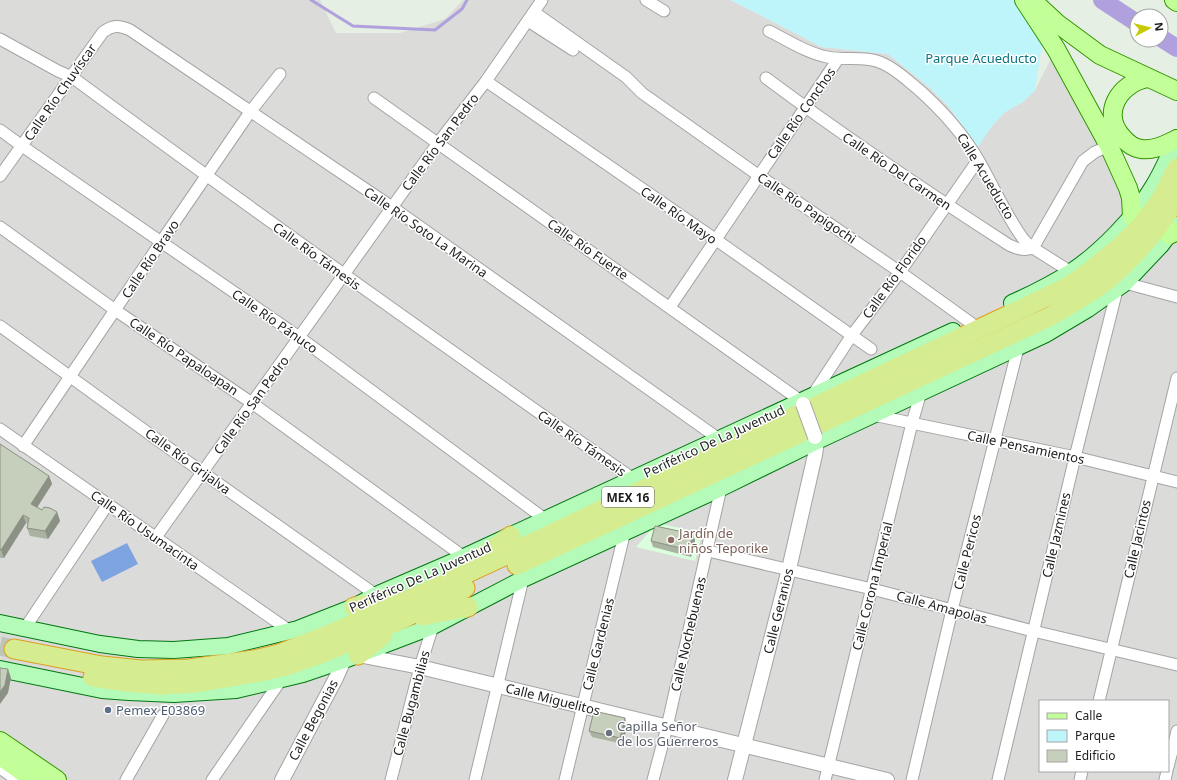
<svg xmlns="http://www.w3.org/2000/svg" width="1177" height="780" viewBox="0 0 1177 780" font-family="'Noto Sans',sans-serif">
  <style>
    .residential { fill: #dbdbda; fill-rule: evenodd }
    .education { fill: #dbffdc }
    .park { fill: #bdf5fb }
    .pitch { fill: #7da3e1 }
    .lines { fill: none; stroke-linecap: round; stroke-linejoin: round }
    .stream { stroke: #b0a1de; stroke-width: 3 }
    .river { stroke: #b0a1de; stroke-width: 18 }
    .trunk-tunnel { stroke: #bec5bb; stroke-width: 19; stroke-dasharray: 19 10; stroke-linecap: butt }
    .minor-casing { stroke: #a4a4a4; stroke-width: 13 }
    .tertiary-casing { stroke: #a4a4a4; stroke-width: 16 }
    .secondary-casing { stroke: #017710; stroke-width: 18 }
    .primary-casing { stroke: #309600; stroke-width: 20 }
    .trunk-casing { stroke: #de9f1e; stroke-width: 21 }
    .minor { stroke: #fff; stroke-width: 11 }
    .tertiary { stroke: #fff; stroke-width: 14 }
    .secondary { stroke: #b4fbb9; stroke-width: 16 }
    .primary { stroke: #c3ff98; stroke-width: 18 }
    .trunk { stroke: #d6ec90; stroke-width: 19 }
    .tertiary-bridge-casing { stroke: #a4a4a4; stroke-width: 16; stroke-linecap: butt }
    .tertiary-bridge { stroke: #fff; stroke-width: 14 }
    .wall { fill: #aab2a2 }
    .shaded-wall { fill: #8b9184 }
    .building { fill: #c6cfbc; stroke: #8b9184 }
    .education-dot { fill: #8d6e63; stroke: #fff; stroke-width: 1.5 }
    .service-dot { fill: #5c6f8a; stroke: #fff; stroke-width: 1.5 }
    .worship-dot { fill: #6b7280; stroke: #fff; stroke-width: 1.5 }
    .labels { text-anchor: middle; dominant-baseline: central; stroke-width: 3; stroke-linejoin: round; paint-order: stroke }
    .shield { fill: #fff; stroke: #616161; stroke-width: 1 }
    .shield-label { font-size: 12px; font-weight: bold; fill: #1d1d1d }
    .park-label { font-size: 13px; fill: #08737f; stroke: #fff }
    .street-label { font-size: 13px; fill: #1d1d1d; stroke: #fff }
    .education-label { font-size: 13px; fill: #785e54; stroke: #fff; text-anchor: start }
    .service-label { font-size: 13px; fill: #4e5e75; stroke: #fff; text-anchor: start }
    .worship-label { font-size: 13px; fill: #5b616d; stroke: #fff; text-anchor: start }
  </style>
  <rect width="100%" height="100%" fill="#e6efe3"/>
  <path class="residential" d="M0,0H320L336,33H400L445,19L463,0H730L822,47L888,54L930,88L949,107L977,147L992,126L1005,112L1023,102L1035,90L1056,49L1128,188L1177,231V780H0ZM1040,701H1168V771H1040Z"/>
  <path class="education" d="M657,523L702,533L695,561L636,547Z"/>
  <path class="park" d="M731,0H1014L1043,39L1035,90L1023,102L1005,112L992,126L978,147L949,107L930,88L888,54L822,47Z"/>
  <path class="pitch" d="M127,543L138,564L102,582L91,561Z"/>
  <g class="lines">
    <path class="stream" d="M311,0L353,26L435,30L462,9L467,0"/>
    <g class="river">
      <path d="M1102,0L1137,23"/>
      <path d="M1161,38L1177,48"/>
    </g>
    <path class="trunk-tunnel" d="M0,646L14,649"/>
    <defs>
      <g id="minor">
        <path d="M646,0L664,11"/>
        <path d="M534,12L626,77L642,93L758,175L900,272L971,323"/>
        <path d="M528,21L573,50"/>
        <path d="M769,31C787,40 807,53 827,57C845,61 867,55 884,64C897,70 907,80 918,89C943,111 962,132 979,161C994,187 1006,216 1024,240L1033,248L1071,272"/>
        <path d="M0,39L58,71L72,77C257,214 444,346 632,478"/>
        <path d="M766,78C845,137 927,192 1009,245C1018,249 1023,251 1033,248L1083,161L1095,152L1109,146"/>
        <path d="M486,81L715,239L871,349"/>
        <path d="M374,98L801,401"/>
        <path d="M0,130L22,146L299,337L546,520"/>
        <path d="M0,176L103,32C113,25 119,25 130,30L392,207L719,439"/>
        <path d="M0,227L115,310L252,403L464,557"/>
        <path d="M1125,283L1177,297"/>
        <path d="M670,307L838,59"/>
        <path d="M0,326L202,472L376,595"/>
        <path d="M812,396L852,335L900,272L978,160"/>
        <path d="M873,415L1075,457L1177,482"/>
        <path d="M0,429L290,631"/>
        <path d="M23,446L161,242L250,112L280,74"/>
        <path d="M156,537L438,143L486,81L542,0"/>
        <path d="M708,551L872,589L1033,631L1177,665"/>
        <path d="M25,628L108,504"/>
        <path d="M1099,701L1177,378"/>
        <path d="M1168,767L1177,731"/>
        <path d="M0,768L17,780"/>
        <path d="M126,780L163,715"/>
        <path d="M212,780L281,680"/>
        <path d="M391,780L420,667L433,626"/>
        <path d="M475,780L523,579"/>
        <path d="M565,780L625,531"/>
        <path d="M653,780L667,727L721,488"/>
        <path d="M825,780L912,423L921,392"/>
        <path d="M912,780L952,610L1018,348"/>
        <path d="M998,780L1075,457L1117,290"/>
        <path d="M1080,780L1082,771"/>
        <path d="M1165,780L1167,771"/>
      </g>
      <g id="tertiary">
        <path d="M358,655L420,667L887,780"/>
        <path d="M282,780L336,678L344,660"/>
        <path d="M735,780L789,569L815,455L817,441L815,437"/>
      </g>
      <g id="secondary">
        <path d="M1012,303C1032,294 1052,284 1071,272C1101,252 1136,216 1154,185C1163,170 1170,154 1177,138"/>
        <path d="M0,623L100,644L138,649L174,650L228,646L298,629L354,607L376,595L464,557L953,331"/>
        <path d="M0,669L102,690L129,692L174,694L236,690L303,674L344,660L433,626L523,579L721,488L817,441L1046,334L1088,309L1125,283L1161,245L1176,225"/>
      </g>
      <g id="primary">
        <path d="M1024,0L1056,49L1109,146L1128,188L1131,198L1132,216"/>
        <path d="M1174,0L1177,2"/>
        <path d="M1033,1L1058,24L1100,55L1177,91"/>
        <path d="M1148,78C1119,83 1100,114 1123,138C1128,144 1134,148 1141,149C1154,151 1166,144 1177,139"/>
        <path d="M1169,235L1177,231"/>
        <path d="M0,741L57,780"/>
        <path d="M0,756L34,780"/>
      </g>
      <g id="trunk">
        <path d="M483,556L511,536"/>
        <path d="M517,565L1051,316C1069,305 1089,294 1106,281C1135,257 1159,229 1177,197"/>
        <path d="M354,607L365,605L389,597"/>
        <path d="M422,616L468,607"/>
        <path d="M14,649L102,666L141,670L189,669L254,660L279,654L335,632L404,602L539,540L801,413L1013,313L1069,286L1090,271L1117,249L1141,226L1161,199L1177,168"/>
        <path d="M358,655L382,636"/>
        <path d="M93,677L126,682L162,685L196,683L260,672L286,666L323,653L398,621L465,588"/>
      </g>
    </defs>
    <use href="#minor" class="minor-casing"/>
    <use href="#tertiary" class="tertiary-casing"/>
    <use href="#secondary" class="secondary-casing"/>
    <use href="#primary" class="primary-casing"/>
    <use href="#trunk" class="trunk-casing"/>
    <use href="#minor" class="minor"/>
    <use href="#tertiary" class="tertiary"/>
    <use href="#secondary" class="secondary"/>
    <use href="#primary" class="primary"/>
    <use href="#trunk" class="trunk"/>
    <defs>
      <path id="tertiary-bridge" d="M803,404L815,437"/>
    </defs>
    <use href="#tertiary-bridge" class="tertiary-bridge-casing"/>
    <use href="#tertiary-bridge" class="tertiary-bridge"/>
  </g>
  <g class="wall">
    <path d="M0,444L49,476L52,484L37,508L42,510L57,512L60,521L48,539L30,536L27,528L28,524L26,523L4,558H0Z"/>
    <path d="M695,540L691,557L653,547L651,541Z"/>
    <path d="M627,725L623,744L592,737L589,731Z"/>
  </g>
  <g class="shaded-wall">
    <path d="M49,476L52,484L34,512L31,504Z"/>
    <path d="M57,512L60,521L48,539L45,531Z"/>
    <path d="M23,515L26,523L4,558L1,550Z"/>
    <path d="M693,534L695,540L691,557L689,550Z"/>
    <path d="M8,669L11,678L8,693L0,704V692Z"/>
    <path d="M625,718L627,725L623,744L620,738Z"/>
  </g>
  <g class="building">
    <path d="M0,444L49,476L31,504L42,510L44,507L50,508L57,512L45,531L27,528L29,518L23,515L1,550H0Z"/>
    <path d="M655,526L693,534L689,550L651,541Z"/>
    <path d="M0,668L8,669L5,685L0,692Z"/>
    <path d="M594,711L625,718L620,738L589,731Z"/>
  </g>
  <circle class="education-dot" cx="671" cy="540" r="4"/>
  <circle class="service-dot" cx="108" cy="710" r="4"/>
  <circle class="worship-dot" cx="609" cy="733" r="4"/>
  <g class="labels">
    <rect class="shield" x="602" y="487" width="52" height="20" rx="3"/>
    <g class="shield-label">
      <text x="628" y="497">MEX 16</text>
    </g>
    <g class="park-label">
      <text x="981" y="58">Parque Acueducto</text>
    </g>
    <g class="street-label">
      <text transform="translate(60 92) rotate(-55)">Calle Río Chuvíscar</text>
      <text transform="translate(801 113) rotate(-55)">Calle Río Conchos</text>
      <text transform="translate(440 142) rotate(-53)">Calle Río San Pedro</text>
      <text transform="translate(897 171) rotate(34)">Calle Río Del Carmen</text>
      <text transform="translate(986 176) rotate(59)">Calle Acueducto</text>
      <text transform="translate(807 208) rotate(34)">Calle Río Papigochi</text>
      <text transform="translate(679 215) rotate(35)">Calle Río Mayo</text>
      <text transform="translate(426 232) rotate(35)">Calle Río Soto La Marina</text>
      <text transform="translate(588 249) rotate(35)">Calle Río Fuerte</text>
      <text transform="translate(317 256) rotate(36)">Calle Río Támesis</text>
      <text transform="translate(150 259) rotate(-56)">Calle Río Bravo</text>
      <text transform="translate(894 277) rotate(-54)">Calle Río Florido</text>
      <text transform="translate(275 321) rotate(35)">Calle Río Pánuco</text>
      <text transform="translate(184 356) rotate(34)">Calle Río Papaloapan</text>
      <text transform="translate(251 405) rotate(-54)">Calle Río San Pedro</text>
      <text transform="translate(714 441) rotate(-25)">Periférico De La Juventud</text>
      <text transform="translate(582 443) rotate(35)">Calle Río Támesis</text>
      <text transform="translate(1026 447) rotate(12)">Calle Pensamientos</text>
      <text transform="translate(188 461) rotate(36)">Calle Río Grijalva</text>
      <text transform="translate(145 530) rotate(35)">Calle Río Usumacinta</text>
      <text transform="translate(1056 535) rotate(-77)">Calle Jazmines</text>
      <text transform="translate(1137 539) rotate(-77)">Calle Jacintos</text>
      <text transform="translate(967 552) rotate(-76)">Calle Pericos</text>
      <text transform="translate(420 577) rotate(-24)">Periférico De La Juventud</text>
      <text transform="translate(872 586) rotate(-76)">Calle Corona Imperial</text>
      <text transform="translate(942 607) rotate(15)">Calle Amapolas</text>
      <text transform="translate(778 611) rotate(-76)">Calle Geranios</text>
      <text transform="translate(688 634) rotate(-77)">Calle Nochebuenas</text>
      <text transform="translate(598 644) rotate(-76)">Calle Gardenias</text>
      <text transform="translate(553 699) rotate(14)">Calle Miguelitos</text>
      <text transform="translate(411 703) rotate(-75)">Calle Bugambilias</text>
      <text transform="translate(313 720) rotate(-62)">Calle Begonias</text>
    </g>
    <g class="education-label">
      <text x="679" y="533">Jardín de<tspan x="679" dy="15">niños Teporike</tspan></text>
    </g>
    <g class="service-label">
      <text x="116" y="710">Pemex E03869</text>
    </g>
    <g class="worship-label">
      <text x="617" y="726">Capilla Señor<tspan x="617" dy="15">de los Guerreros</tspan></text>
    </g>
  </g>
  <rect x="1039" y="700" width="130" height="72" fill="#ffffff" stroke="#a5a5a5"/>
  <rect x="1047" y="713" width="20" height="6" fill="#c3ff98" stroke="#a5a5a5"/>
  <text x="1075" y="720" font-size="12" fill="#1d1d1d">Calle</text>
  <rect x="1047" y="730" width="20" height="12" fill="#bdf5fb" stroke="#a5a5a5"/>
  <text x="1075" y="740" font-size="12" fill="#1d1d1d">Parque</text>
  <rect x="1047" y="750" width="20" height="12" fill="#c6cfbc" stroke="#a5a5a5"/>
  <text x="1075" y="760" font-size="12" fill="#1d1d1d">Edificio</text>
  <g transform="translate(1149 28) rotate(83)"><circle r="19" fill="#ffffff" stroke="#a5a5a5"/>
  <path d="M0-3L7 15L0 10L-7 15Z" fill="#c8ca00"/>
  <text y="-6" font-size="11" font-weight="bold" text-anchor="middle" fill="#1d1d1d">N</text>
  </g>
</svg>
